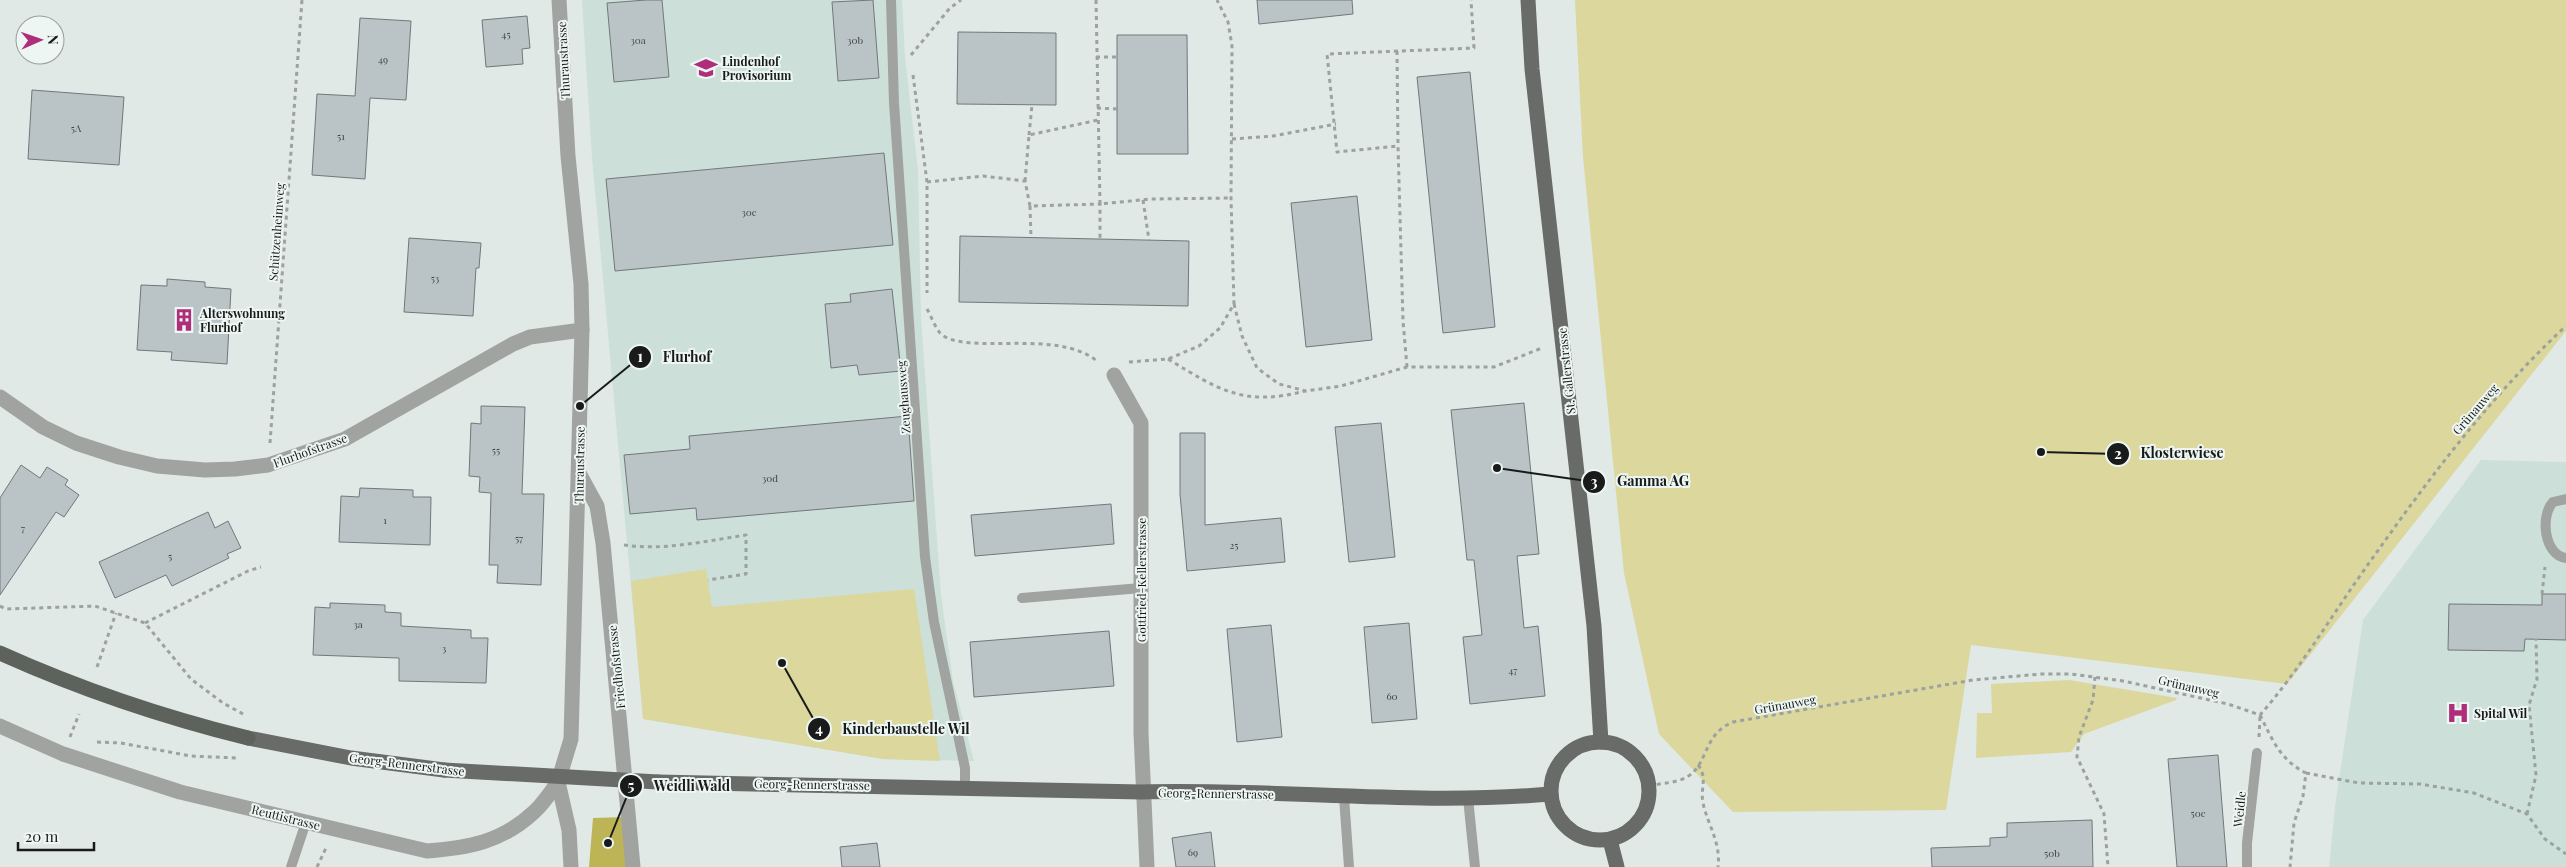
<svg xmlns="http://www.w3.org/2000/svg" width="2566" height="867" viewBox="0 0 2566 867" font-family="'Playfair Display',serif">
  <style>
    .built { fill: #cddfd9 }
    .green { fill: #dcd79d }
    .forest { fill: #bdb455 }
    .building { fill: #bac3c5; stroke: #70787a }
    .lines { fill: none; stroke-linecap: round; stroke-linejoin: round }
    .path { stroke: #9ba29f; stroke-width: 3; stroke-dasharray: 4 4; stroke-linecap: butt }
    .service { stroke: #a1a3a0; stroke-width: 10 }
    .minor { stroke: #a1a3a0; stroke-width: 15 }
    .primary { stroke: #686b67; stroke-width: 15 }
    .trunk { stroke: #5e625c; stroke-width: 15 }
    .primary-bridge { stroke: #686b67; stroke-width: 15 }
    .labels { text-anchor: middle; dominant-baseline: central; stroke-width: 4; stroke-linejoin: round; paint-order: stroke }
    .number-label { font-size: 10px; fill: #404545 }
    .street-label { font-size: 12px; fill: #181b1a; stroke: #edf6f3 }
    .poi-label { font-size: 12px; font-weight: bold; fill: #181b1a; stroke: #edf6f3; text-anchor: start }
    .leader { fill: none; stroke: #181b1a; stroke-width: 2 }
    .callout-dot { fill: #181b1a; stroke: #edf6f3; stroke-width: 2 }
    .mark-label { font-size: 15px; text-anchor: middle; font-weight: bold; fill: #fff }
    .callout-label { font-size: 14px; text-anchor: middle; font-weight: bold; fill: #181b1a; stroke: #edf6f3; stroke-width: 4; stroke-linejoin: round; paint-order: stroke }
  </style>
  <rect width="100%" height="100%" fill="#e0e9e6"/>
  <g class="built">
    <path d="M582,0H902L905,57L918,170L921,318L941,595L953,681L974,761L883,759L643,719L592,158Z"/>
    <path d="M2481,460L2566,462V867H2329L2335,806L2363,620Z"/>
  </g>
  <g class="green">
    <path d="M1575,0H2566V331L2287,684L1971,645L1946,810L1733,812L1659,734L1624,573L1583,157Z"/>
    <path d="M706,569L712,607L914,589L940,761L883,759L643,719L631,581Z"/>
    <path d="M2069,680L2177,698L2176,700L2084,734L2071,752L1976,758L1977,713H1992L1991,684Z"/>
  </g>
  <path class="forest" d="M626,817V867H589L593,818Z"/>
  <g class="building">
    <path d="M646,0H662L669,77L614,82L607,3Z"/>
    <path d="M873,0L879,78L838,81L832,2Z"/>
    <path d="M1257,0H1352L1353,14L1259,24Z"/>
    <path d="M527,16L530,48L522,49L523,64L486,67L482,20Z"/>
    <path d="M360,18L411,21L406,100L370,98L365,179L312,175L317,94L355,96Z"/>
    <path d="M958,32L1056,33V105L957,104Z"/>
    <path d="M1117,35H1187L1188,154H1117Z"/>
    <path d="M1470,72L1495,327L1443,333L1417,77Z"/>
    <path d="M32,90L124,97L119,165L28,159Z"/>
    <path d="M884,153L893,245L615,271L606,179Z"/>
    <path d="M1357,196L1372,340L1306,347L1291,203Z"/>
    <path d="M960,236L1189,241L1188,306L959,302Z"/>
    <path d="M409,238L481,243L479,268H476L473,316L404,312Z"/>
    <path d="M167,279L205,282V287L231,289L227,364L171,360L172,352L137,350L141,285L167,286Z"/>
    <path d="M892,289L901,371L859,375L857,365L831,368L825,304L851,302L850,294Z"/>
    <path d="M1524,403L1539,554L1517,556L1524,628L1538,626L1545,696L1470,704L1463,637L1482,635L1474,560H1467L1451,410Z"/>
    <path d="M481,406L525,407L522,494H544L541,585L497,583L498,565H489L491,493L479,492L480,477L469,476L471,423L481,424Z"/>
    <path d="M908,416L914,501L697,520L696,508L630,514L624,455L690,449L689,436Z"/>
    <path d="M1381,423L1395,557L1349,562L1335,427Z"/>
    <path d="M1180,433H1205V525L1281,518L1285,562L1187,571L1180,494Z"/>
    <path d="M21,465L40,478L47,467L68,480L65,485L79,495L64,517L56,512L0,595V498Z"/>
    <path d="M360,488L413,490V497H431L430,545L339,542L341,496L359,497Z"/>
    <path d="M1111,504L1114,544L975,556L971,515Z"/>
    <path d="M208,512L215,528L228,521L241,548L227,554L229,558L172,586L166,575L115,598L99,562Z"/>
    <path d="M2542,594H2566V640L2525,639L2524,651L2448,650L2449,604L2542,605Z"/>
    <path d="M330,603L385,605V612L401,613V626L471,630V638H488L486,683L399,681V658L313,655L315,607L330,608Z"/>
    <path d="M1409,623L1417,719L1372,723L1364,627Z"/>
    <path d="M1271,625L1282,737L1237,742L1227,629Z"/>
    <path d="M1109,631L1114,686L974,697L970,642Z"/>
    <path d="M2218,755L2227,867H2177L2168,759Z"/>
    <path d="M2092,820L2093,867H1932L1931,848L1990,846V838L2007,837V823Z"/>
    <path d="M1211,832L1215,867H1176L1172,838Z"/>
    <path d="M877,843L880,867H842L840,847Z"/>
  </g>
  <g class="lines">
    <g class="path">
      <path d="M1096,0L1100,204L1151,199L1231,198"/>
      <path d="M1397,51L1398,146"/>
      <path d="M911,55L950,8L961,0"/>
      <path d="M1096,57H1117"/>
      <path d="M913,75L927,182V293"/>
      <path d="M1097,108L1117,109"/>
      <path d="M1029,135L1032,105"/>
      <path d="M1232,139L1273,136L1336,124"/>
      <path d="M1025,181L1029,135L1098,120"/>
      <path d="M927,182L983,176L1025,181L1030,206L1100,204V239"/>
      <path d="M1143,200L1149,240"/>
      <path d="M1030,206L1031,238"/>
      <path d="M1234,304L1242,336L1257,368L1279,384L1306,391L1341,386L1407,367H1494L1542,348"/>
      <path d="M927,309C931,316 935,327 940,333C964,357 1058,327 1098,362"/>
      <path d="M1168,359C1219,390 1244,407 1305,391"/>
      <path d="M1129,362L1168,359L1199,346L1220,328L1234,304L1231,198L1232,46L1228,22L1217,0"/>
      <path d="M1407,367L1403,321L1398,146L1337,152L1327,54L1474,48L1471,0"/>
      <path d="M270,443L302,0"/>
      <path d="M624,545C663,551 706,541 746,535V574L708,580"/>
      <path d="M2542,594L2545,567"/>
      <path d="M0,606L6,609L95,606L145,623L191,679L223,703L243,714"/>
      <path d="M145,623L248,571L261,567"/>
      <path d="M97,667L116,613"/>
      <path d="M2095,677L2093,700L2079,737L2077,757L2104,814L2108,867"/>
      <path d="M2260,715C2272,739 2280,760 2306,773L2303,796L2294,823L2290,867"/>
      <path d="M70,737L79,714"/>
      <path d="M2259,737L2260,716"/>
      <path d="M97,742L121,743L191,756L237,758"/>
      <path d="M1698,765C1708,778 1700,788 1703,803C1708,826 1721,842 1718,867"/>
      <path d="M2306,773L2359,783L2420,784L2474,793L2527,814L2545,839L2566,854"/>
      <path d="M1649,786C1661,783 1677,783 1687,777C1709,764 1702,735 1733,722L1973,680L2041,674H2071L2123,681L2228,704L2260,715C2296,674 2324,628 2355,583C2419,492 2484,402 2566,326"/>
      <path d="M2527,814L2536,775L2529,705L2537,679L2536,639"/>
      <path d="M317,867L326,848"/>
    </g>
    <g class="service">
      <path d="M891,0L894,103L925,557L934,622L965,768V788"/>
      <path d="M2566,499L2553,502C2540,516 2544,555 2566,558"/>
      <path d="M1022,598L1141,588"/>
      <path d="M1344,797L1349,867"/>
      <path d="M1468,798L1475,867"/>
      <path d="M291,867L306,822"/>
      <path d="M2247,867V843L2257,753"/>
    </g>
    <g class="minor">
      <path d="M559,0L568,156L581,284L582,330L571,739L558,782L569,830L571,867"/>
      <path d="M1114,375L1141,423V733L1147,867"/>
      <path d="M0,397L43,427L76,443L119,457L157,466L205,470L235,469L268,465L345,439L513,344L530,337L582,330"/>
      <path d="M579,473L597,506L603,543L633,867"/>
      <path d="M0,726L63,754L180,792L427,851C468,848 502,842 534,812C543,804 551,792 558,782"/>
    </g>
    <g class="primary">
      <path d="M1528,0L1532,69L1594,626L1601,742"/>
      <path d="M248,738L351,758L444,770"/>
      <circle cx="1600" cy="791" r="49"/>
      <path d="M658,782L1142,792C1278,788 1414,806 1550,794"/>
      <path d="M1610,840L1617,867"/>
    </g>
    <path class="trunk" d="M0,653C80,689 163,717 248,738"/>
    <path class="primary-bridge" d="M444,770L658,782"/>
  </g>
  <defs>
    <symbol id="school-bare" viewBox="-9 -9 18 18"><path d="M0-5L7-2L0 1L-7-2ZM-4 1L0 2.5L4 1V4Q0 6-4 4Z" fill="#af2e7b" stroke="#edf6f3" stroke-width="2.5" paint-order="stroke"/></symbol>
    <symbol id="building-bare" viewBox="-9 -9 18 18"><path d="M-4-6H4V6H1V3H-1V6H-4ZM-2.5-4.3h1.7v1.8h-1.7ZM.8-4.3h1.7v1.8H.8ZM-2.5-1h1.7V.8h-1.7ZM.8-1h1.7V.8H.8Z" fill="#af2e7b" stroke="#edf6f3" stroke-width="2.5" paint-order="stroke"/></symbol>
    <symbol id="hospital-bare" viewBox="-9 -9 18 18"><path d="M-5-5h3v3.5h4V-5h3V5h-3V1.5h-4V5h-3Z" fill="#af2e7b" stroke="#edf6f3" stroke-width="2.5" paint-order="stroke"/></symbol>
  </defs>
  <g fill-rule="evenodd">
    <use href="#school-bare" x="690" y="52" width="32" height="32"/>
    <use href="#building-bare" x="168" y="304" width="32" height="32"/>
    <use href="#hospital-bare" x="2442" y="697" width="32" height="32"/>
  </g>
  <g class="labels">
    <g class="number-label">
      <text x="506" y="34">45</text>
      <text x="638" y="40">30a</text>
      <text x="855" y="40">30b</text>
      <text x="383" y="59">49</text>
      <text x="76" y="128">5A</text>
      <text x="341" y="136">51</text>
      <text x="749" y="212">30c</text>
      <text x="435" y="278">53</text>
      <text x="496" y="450">55</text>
      <text x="770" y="478">30d</text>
      <text x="385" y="520">1</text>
      <text x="23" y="528">7</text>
      <text x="519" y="538">57</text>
      <text x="1234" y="545">25</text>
      <text x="170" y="556">5</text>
      <text x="358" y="624">3a</text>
      <text x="444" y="648">3</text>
      <text x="1513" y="670">47</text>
      <text x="1392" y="696">60</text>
      <text x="2198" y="813">50c</text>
      <text x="1193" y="852">69</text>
      <text x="2052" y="853">50b</text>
    </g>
    <g class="street-label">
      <text transform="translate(563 60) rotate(-93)">Thuraustrasse</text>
      <text transform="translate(276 232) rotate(-86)">Schützenheimweg</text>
      <text transform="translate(1566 371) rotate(-96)">St. Gallerstrasse</text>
      <text transform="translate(903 397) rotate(-94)">Zeughausweg</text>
      <text transform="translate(2475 409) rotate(-49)">Grünauweg</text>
      <text transform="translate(310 450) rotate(-20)">Flurhofstrasse</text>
      <text transform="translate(579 465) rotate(-89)">Thuraustrasse</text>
      <text transform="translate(1141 580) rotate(-90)">Gottfried-Kellerstrasse</text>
      <text transform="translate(616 667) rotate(-96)">Friedhofstrasse</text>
      <text transform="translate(2189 686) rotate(13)">Grünauweg</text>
      <text transform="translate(1785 704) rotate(-10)">Grünauweg</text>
      <text transform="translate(407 764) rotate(7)">Georg-Rennerstrasse</text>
      <text transform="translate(812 784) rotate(1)">Georg-Rennerstrasse</text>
      <text transform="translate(1216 793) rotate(1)">Georg-Rennerstrasse</text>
      <text transform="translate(2239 809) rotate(-84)">Weidle</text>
      <text transform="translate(286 817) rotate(14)">Reuttistrasse</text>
    </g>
    <g class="poi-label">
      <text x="722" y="61">Lindenhof<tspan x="722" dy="14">Provisorium</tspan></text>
      <text x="200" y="313">Alterswohnung<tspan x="200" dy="14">Flurhof</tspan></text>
      <text x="2474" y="713">Spital Wil</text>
    </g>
  </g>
  <path class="leader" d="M580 406L640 357M2041 452L2118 454M1497 468L1594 482M782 663L819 729M608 843L631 786"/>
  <g class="callout-dot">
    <circle cx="580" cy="406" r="5"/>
    <circle cx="2041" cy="452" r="5"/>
    <circle cx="1497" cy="468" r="5"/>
    <circle cx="782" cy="663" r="5"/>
    <circle cx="608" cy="843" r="5"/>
    <circle cx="640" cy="357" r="12"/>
    <circle cx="2118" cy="454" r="12"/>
    <circle cx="1594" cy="482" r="12"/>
    <circle cx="819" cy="729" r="12"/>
    <circle cx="631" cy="786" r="12"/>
  </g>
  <g class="mark-label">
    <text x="640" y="362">1</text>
    <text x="2118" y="459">2</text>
    <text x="1594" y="487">3</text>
    <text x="819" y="734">4</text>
    <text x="631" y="791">5</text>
  </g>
  <g class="callout-label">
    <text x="687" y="362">Flurhof</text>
    <text x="2182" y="458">Klosterwiese</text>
    <text x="1653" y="486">Gamma AG</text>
    <text x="906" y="734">Kinderbaustelle Wil</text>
    <text x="692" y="791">Weidli Wald</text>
  </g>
  <g transform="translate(40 40) rotate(88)"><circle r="24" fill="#edf6f3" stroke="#989e9c"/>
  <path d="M0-4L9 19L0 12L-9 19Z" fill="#af2e7b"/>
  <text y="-8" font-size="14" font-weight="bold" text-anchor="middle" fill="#181b1a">N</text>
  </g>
  <path d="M18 842v8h76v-8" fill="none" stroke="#181b1a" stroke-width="2.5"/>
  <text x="25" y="842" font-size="15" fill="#181b1a" stroke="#edf6f3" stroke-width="4" paint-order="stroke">20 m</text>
</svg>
